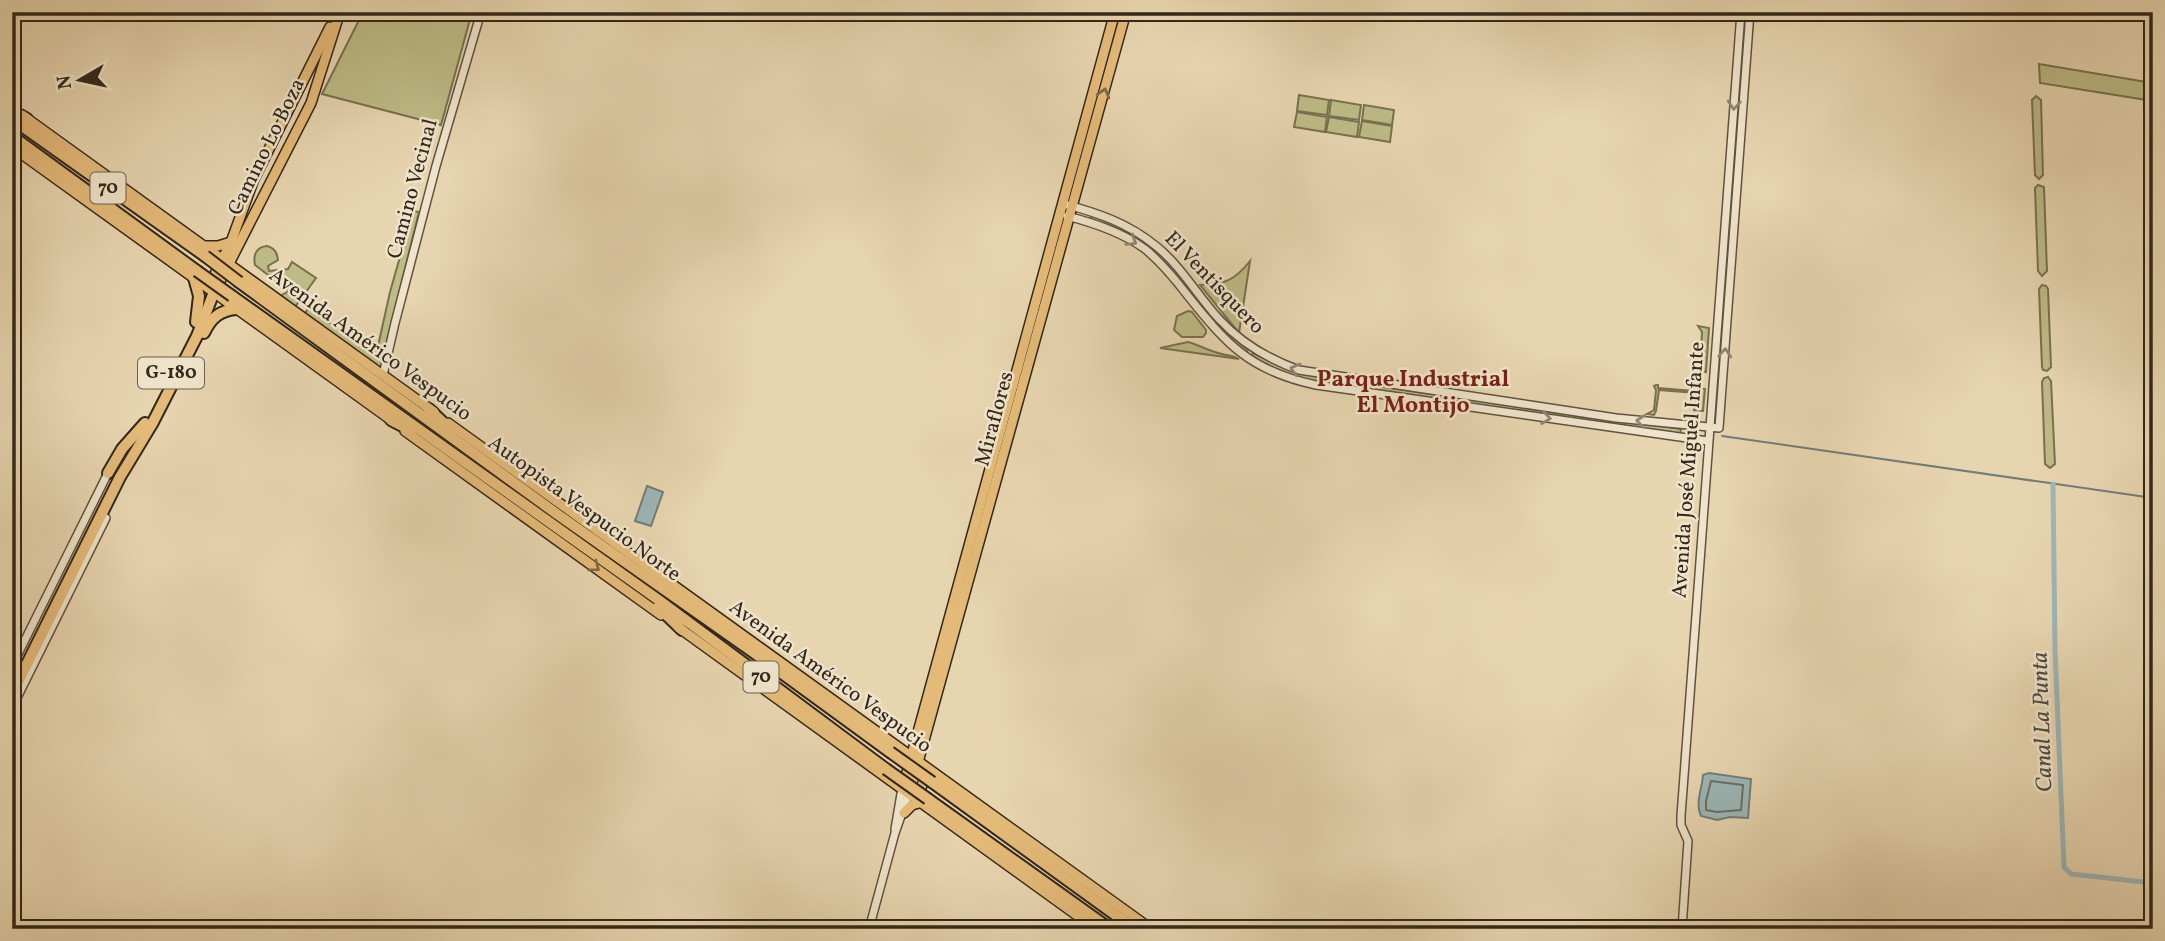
<svg xmlns="http://www.w3.org/2000/svg" width="2165" height="941" viewBox="0 0 2165 941" font-family="Vollkorn,serif">
  <style>
    .green { fill: #bdbb86; stroke: #787150; stroke-width: 2 }
    .water { fill: #9cb6b7; stroke: #727d78; stroke-width: 2 }
    .lines { fill: none; stroke-linecap: round; stroke-linejoin: round }
    .shore { stroke: #686e68; stroke-width: 2 }
    .stream { stroke: #727d78; stroke-width: 2 }
    .canal { stroke: #9cb6b7; stroke-width: 5 }
    .minor-casing { stroke: #60523f; stroke-width: 10 }
    .major-casing { stroke: #33271a; stroke-width: 12 }
    .highway-casing { stroke: #33271a; stroke-width: 14 }
    .minor { stroke: #efe4cb; stroke-width: 7 }
    .major { stroke: #e4ba78; stroke-width: 9 }
    .highway { stroke: #e4ba78; stroke-width: 10 }
    .highway-bridge-casing { stroke: #33271a; stroke-width: 14; stroke-linecap: butt }
    .highway-bridge { stroke: #e4ba78; stroke-width: 10 }
    .oneway { stroke: #836944 }
    .oneway2 { stroke: #918672 }
    .labels { text-anchor: middle; dominant-baseline: central; stroke-width: 5; stroke-linejoin: round; paint-order: stroke }
    .shield { fill: #efe4cb; stroke: #6b604f; stroke-width: 2 }
    .shield-label { font-size: 19px; font-weight: bold; fill: #33271a }
    .street-label { font-size: 21px; fill: #33271a; stroke: #efe4cb }
    .neighbourhood-label { font-size: 23px; font-weight: bold; fill: #7a1f14; stroke: #efe4cb }
    .water-label { font-size: 23px; font-style: italic; fill: #4d4b41; stroke: #efe4cb }
  </style>
  <rect width="100%" height="100%" fill="#e7d5af"/>
  <filter id="stains"><feTurbulence type="fractalNoise" baseFrequency=".00286" numOctaves="4"/><feColorMatrix values="0 0 0 0 .2 0 0 0 0 .09 0 0 0 0 .02 0 0 0 .5 -.17"/></filter>
  <radialGradient id="worn" r=".72"><stop offset=".6" stop-color="#630" stop-opacity="0"/><stop offset="1" stop-color="#630" stop-opacity=".3"/></radialGradient>
  <g class="green">
    <path d="M363,12H472L441,125L322,94Z"/>
    <path d="M2039,64L2153,83V101L2040,83Z"/>
    <path d="M1299,95L1329,100L1327,115L1297,111Z"/>
    <path d="M2036,96L2041,100L2043,175L2039,179L2035,175L2032,100Z"/>
    <path d="M1331,100L1361,105L1359,120L1329,116Z"/>
    <path d="M1364,105L1394,110L1392,125L1362,120Z"/>
    <path d="M1297,112L1327,117L1325,132L1294,127Z"/>
    <path d="M1329,117L1359,122L1357,137L1326,132Z"/>
    <path d="M1362,121L1392,126L1390,142L1359,137Z"/>
    <path d="M2038,185L2044,187L2047,271L2042,276L2038,271L2035,188Z"/>
    <path d="M413,211L419,212L380,370L305,313L311,305L321,313L324,319L367,348L374,349L378,346L390,292Z"/>
    <path d="M1092,214C1124,226 1153,243 1176,270C1203,299 1215,325 1248,350L1245,354L1216,329L1163,262L1090,220Z"/>
    <path d="M1730,226H1731L1718,393L1715,390L1728,227Z"/>
    <path d="M267,246C275,248 277,253 278,260L268,266L269,271L288,269L292,262L316,278L295,307L280,296L289,291L255,265C253,255 256,247 267,246Z"/>
    <path d="M1250,261L1239,333L1200,285C1225,284 1234,281 1250,261Z"/>
    <path d="M2042,285L2046,286L2048,289L2051,367L2047,371L2043,370L2042,367L2039,289Z"/>
    <path d="M1188,311L1192,312L1206,330V333L1203,337H1182L1174,330L1177,316Z"/>
    <path d="M1698,326L1709,328L1706,372L1700,371L1702,332Z"/>
    <path d="M1188,342C1199,345 1211,352 1222,354C1229,356 1232,355 1239,359L1160,348Z"/>
    <path d="M1253,353L1284,368L1314,376L1358,383L1357,388L1314,381L1282,373L1250,358Z"/>
    <path d="M2048,377L2051,381L2055,464L2050,468L2045,464L2042,382L2044,378Z"/>
    <path d="M1362,384L1522,407L1521,412L1361,389Z"/>
    <path d="M1656,385H1658V388L1694,391V388L1705,389L1703,411L1694,410L1696,393L1659,390L1656,411L1654,415L1647,414L1654,410L1656,390L1654,386Z"/>
    <path d="M1525,407L1681,429L1680,435L1525,413Z"/>
  </g>
  <g class="water">
    <path d="M647,486L663,492L651,526L635,521Z"/>
    <path d="M1709,773L1751,779L1748,818L1730,817L1717,820L1701,816C1695,803 1702,789 1703,775Z"/>
  </g>
  <g class="lines">
    <path class="shore" d="M1711,781L1743,785L1741,810L1717,812L1706,810V801Z"/>
    <path class="stream" d="M1722,436L2153,498"/>
    <path class="canal" d="M2053,484L2055,650L2064,867L2071,874L2153,883"/>
    <defs>
      <g id="minor">
        <path d="M1064,204C1098,213 1128,223 1156,246C1181,266 1197,295 1219,319C1241,343 1268,359 1299,370L1616,418L1719,428L1750,12"/>
        <path d="M1067,216C1094,223 1122,232 1145,249C1162,263 1175,279 1188,296C1228,346 1251,371 1316,385L1708,441"/>
        <path d="M383,375L395,323L436,166L481,12"/>
        <path d="M12,666L108,473"/>
        <path d="M12,708L106,518"/>
        <path d="M895,829L902,788"/>
        <path d="M869,929L895,833L909,793"/>
        <path d="M1682,929L1688,841L1681,825V816L1741,12"/>
      </g>
      <g id="major">
        <path d="M22,115L434,412"/>
        <path d="M12,147L394,422"/>
        <path d="M204,246H218L231,242"/>
        <path d="M209,286L231,242L254,179L330,27"/>
        <path d="M215,291L311,103L340,12"/>
        <path d="M448,423L1151,929"/>
        <path d="M405,431L661,615"/>
        <path d="M678,627L1096,929"/>
        <path d="M903,787L1115,12"/>
        <path d="M910,791L1126,12"/>
        <path d="M904,813L912,805L922,802L920,790L927,773"/>
      </g>
      <g id="highway">
        <path d="M12,111L27,119"/>
        <path d="M12,119L205,256"/>
        <path d="M12,136L197,271"/>
        <path d="M194,278L199,296L196,322"/>
        <path d="M239,282L557,514L753,652L890,752"/>
        <path d="M232,296L660,601L886,769"/>
        <path d="M204,333C211,318 220,310 237,309"/>
        <path d="M429,409L450,429"/>
        <path d="M391,420L412,431"/>
        <path d="M108,473L122,449L145,423"/>
        <path d="M658,607L682,630"/>
        <path d="M12,694L120,477L152,424L197,336L214,292"/>
        <path d="M932,782L1135,929"/>
        <path d="M928,799L1110,929"/>
      </g>
    </defs>
    <use href="#minor" class="minor-casing"/>
    <use href="#major" class="major-casing"/>
    <use href="#highway" class="highway-casing"/>
    <use href="#minor" class="minor"/>
    <use href="#major" class="major"/>
    <use href="#highway" class="highway"/>
    <defs>
      <g id="highway-bridge">
        <path d="M205,256L239,282"/>
        <path d="M197,271L232,296"/>
        <path d="M890,752L932,782"/>
        <path d="M886,769L928,799"/>
      </g>
    </defs>
    <use href="#highway-bridge" class="highway-bridge-casing"/>
    <use href="#highway-bridge" class="highway-bridge"/>
  </g>
  <defs><path id="oneway-chevron" d="M-2-3.5L2.5 0L-2 3.5" fill="none" stroke-width="1.6" stroke-linecap="round" stroke-linejoin="round" transform="scale(1.75)"/></defs>
  <g class="oneway">
    <use href="#oneway-chevron" transform="translate(1104 93) rotate(-74)"/>
    <use href="#oneway-chevron" transform="translate(595 567) rotate(36)"/>
  </g>
  <g class="oneway2">
    <use href="#oneway-chevron" transform="translate(1734 105) rotate(94)"/>
    <use href="#oneway-chevron" transform="translate(1132 241) rotate(32)"/>
    <use href="#oneway-chevron" transform="translate(1725 353) rotate(-86)"/>
    <use href="#oneway-chevron" transform="translate(1295 369) rotate(-163)"/>
    <use href="#oneway-chevron" transform="translate(1546 418) rotate(8)"/>
    <use href="#oneway-chevron" transform="translate(1641 421) rotate(-174)"/>
  </g>
  <g class="labels">
    <g class="shield">
      <rect x="90.5" y="172.5" width="35" height="31" rx="5"/>
      <rect x="138" y="357.5" width="66" height="31" rx="5"/>
      <rect x="743.5" y="661.5" width="35" height="31" rx="5"/>
    </g>
    <g class="shield-label">
      <text x="108" y="188">70</text>
      <text x="171" y="373">G-180</text>
      <text x="761" y="677">70</text>
    </g>
    <g class="street-label">
      <text transform="translate(267 147) rotate(-64)">Camino Lo Boza</text>
      <text transform="translate(413 189) rotate(-75)">Camino Vecinal</text>
      <text transform="translate(1214 283) rotate(46)">El Ventisquero</text>
      <text transform="translate(370 345) rotate(36)">Avenida Américo Vespucio</text>
      <text transform="translate(995 419) rotate(-75)">Miraflores</text>
      <text transform="translate(1689 470) rotate(-86)">Avenida José Miguel Infante</text>
      <text transform="translate(584 509) rotate(36)">Autopista Vespucio Norte</text>
      <text transform="translate(830 677) rotate(36)">Avenida Américo Vespucio</text>
    </g>
    <g class="neighbourhood-label">
      <text x="1413" y="380">Parque Industrial<tspan x="1413" dy="26">El Montijo</tspan></text>
    </g>
    <g class="water-label">
      <text transform="translate(2043 722) rotate(-92)">Canal La Punta</text>
    </g>
  </g>
  <rect width="2165" height="941" fill="none" stroke="#e7d5af" stroke-width="42"/>
  <rect x="14" y="14" width="2137" height="913" fill="none" stroke="#33271a" stroke-width="3.5"/>
  <rect x="21" y="21" width="2123" height="899" fill="none" stroke="#33271a" stroke-width="2"/>
  <g transform="translate(80 80) rotate(261)" stroke="#efe4cb" stroke-width="5" paint-order="stroke">
  <path d="M0-5L12 26L0 18L-12 26Z" fill="#33271a"/>
  <text y="-10" font-size="19" font-weight="bold" text-anchor="middle" fill="#33271a">N</text>
  </g>
  <rect width="100%" height="100%" filter="url(#stains)"/>
  <rect width="100%" height="100%" fill="url(#worn)"/>
</svg>
